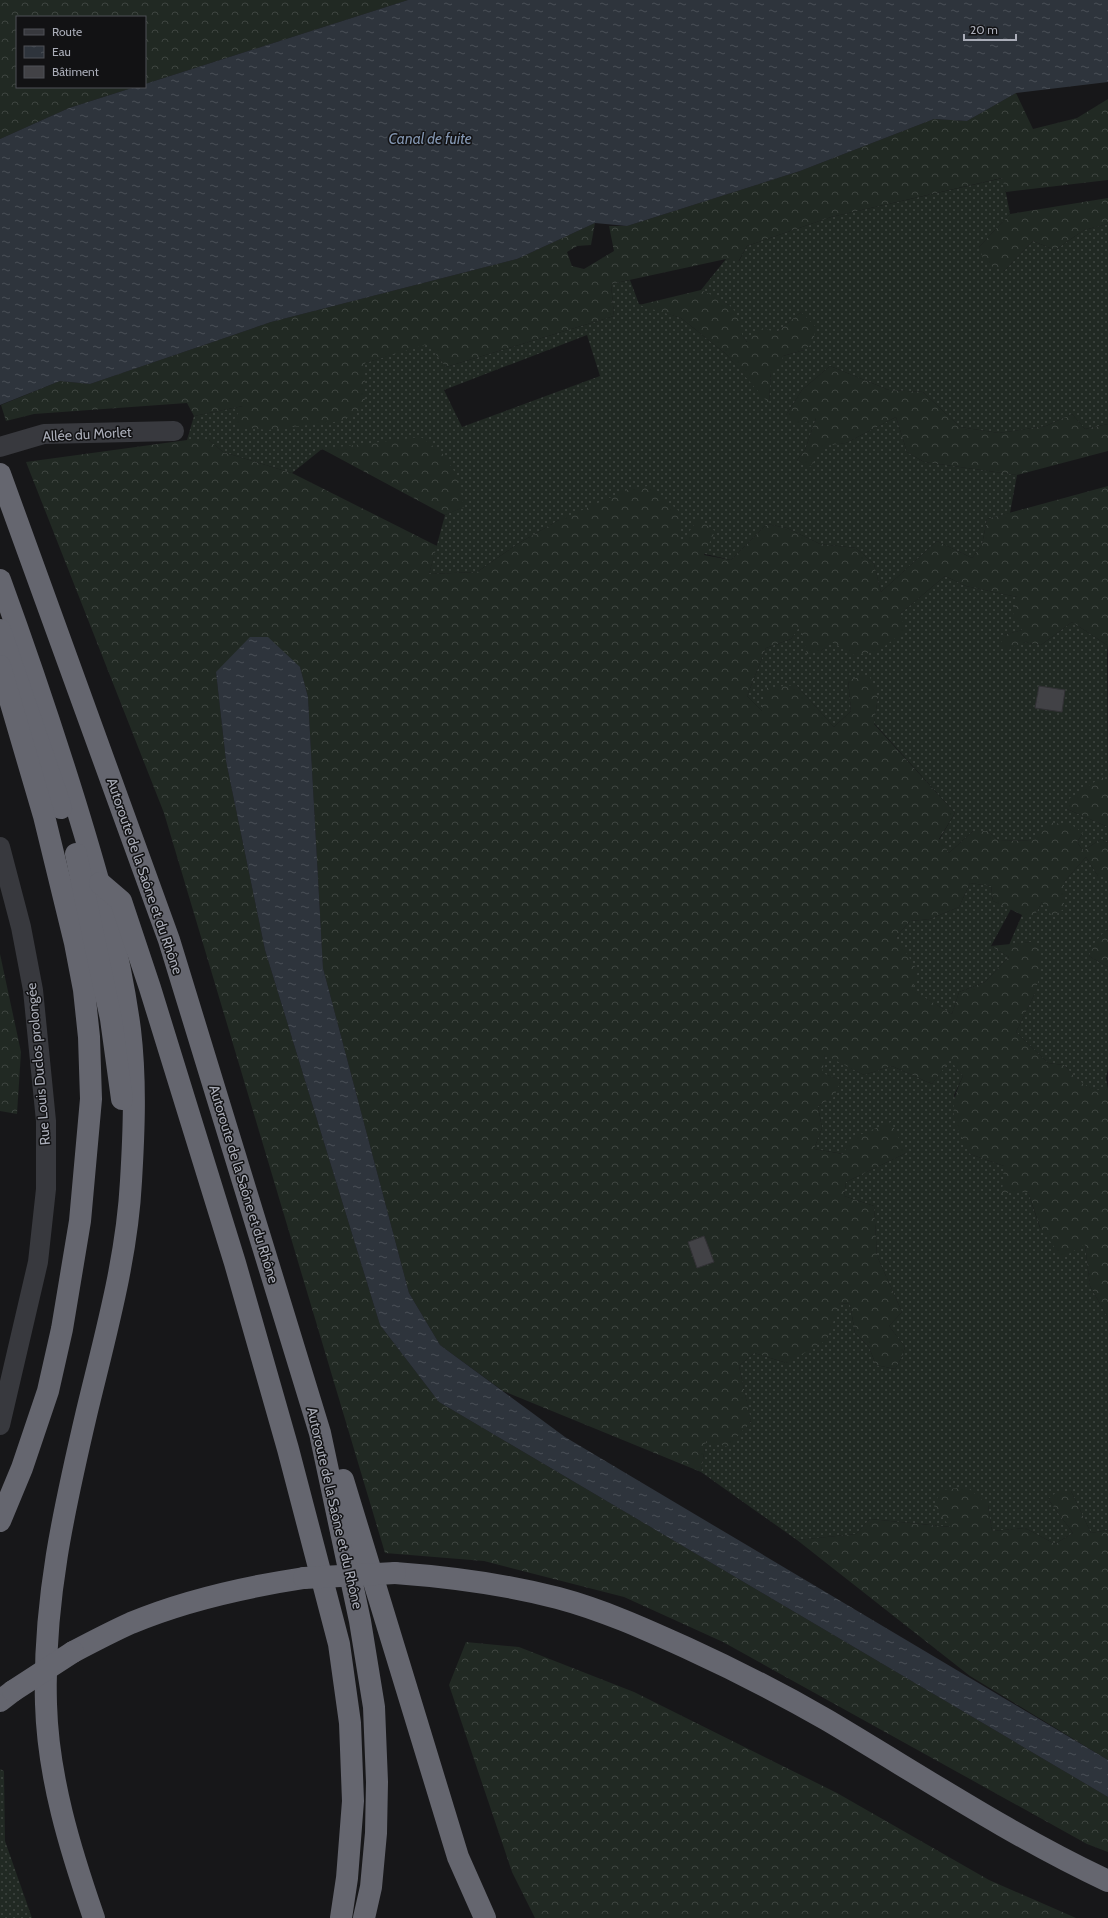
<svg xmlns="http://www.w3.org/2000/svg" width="1108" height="1918" viewBox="0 0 1108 1918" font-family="Cabin,sans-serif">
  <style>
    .grass { fill: url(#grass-dots); fill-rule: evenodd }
    .forest { fill: url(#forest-crowns) }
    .water { fill: url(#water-ripples) }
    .building { fill: #424246; stroke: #323135 }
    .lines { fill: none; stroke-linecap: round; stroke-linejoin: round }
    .street { stroke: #38393e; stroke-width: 20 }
    .highway { stroke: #65666f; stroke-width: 22 }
    .highway-bridge { stroke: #65666f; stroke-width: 22 }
    .labels { text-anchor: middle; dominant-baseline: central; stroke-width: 3; stroke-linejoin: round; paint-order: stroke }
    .street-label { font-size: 14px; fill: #aaadb8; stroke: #121214 }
    .water-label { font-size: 15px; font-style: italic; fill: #8396b1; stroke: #121214 }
  </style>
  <defs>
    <pattern id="grass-dots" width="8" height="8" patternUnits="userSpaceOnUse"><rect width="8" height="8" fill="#212923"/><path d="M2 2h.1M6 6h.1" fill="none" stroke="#3f4541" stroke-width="1.8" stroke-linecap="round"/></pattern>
    <pattern id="forest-crowns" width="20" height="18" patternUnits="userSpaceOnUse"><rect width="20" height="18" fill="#212923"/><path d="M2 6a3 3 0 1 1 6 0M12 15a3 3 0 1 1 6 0" fill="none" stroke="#3f4541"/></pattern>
    <pattern id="water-ripples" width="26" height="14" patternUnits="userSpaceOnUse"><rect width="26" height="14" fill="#2e343c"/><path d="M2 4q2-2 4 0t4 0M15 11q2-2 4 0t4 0" fill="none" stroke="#4a4f56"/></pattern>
  </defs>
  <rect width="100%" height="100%" fill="#171719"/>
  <g class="grass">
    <path d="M1003,178L1010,214L979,247L1004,271L1033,241L1055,250L1084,230L1108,224V424L1085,429L1072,414L1046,426L999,433L960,427L923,392L889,390L830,366L802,390L786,415L816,418L805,450L797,460L810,466L824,445L846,443L896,417L907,452L924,462L1017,475L1010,513L987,519L982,545L972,558L937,541L881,592L874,564L856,548L820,544L787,528L767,524L731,560L559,520L519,543L477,572L429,574L445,515L463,507L322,449L292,473L223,452L209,440H187L194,416L243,406L365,407V363L428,343L446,367L614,316L611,284L630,280L639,304L681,318L726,354L769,403L771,371L783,356L804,350L801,312L777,332L747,342L740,332L738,317L729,305L701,290L726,259L739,261L747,246L831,217ZM587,335L600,376L462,427L444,390Z"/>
    <path d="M945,576L966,586L1017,597L1023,630L1004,635L1023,642L1041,645L1072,622L1107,645L1108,782L1067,809L1108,827V843L1101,839L1083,851L1077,842L1083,833L1034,840L999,841L988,831H973L949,853L939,840L955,813L874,723L878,697L848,681L851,711L834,727L796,685L762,711L747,696L766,648L791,639L800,625L821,651L832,641L900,614Z"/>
    <path d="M1086,857L1098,876H1108V931L1106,930L1089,956L1108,967V1069L1106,1078L1108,1089C1089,1095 1076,1078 1064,1065L1048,1063L1016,1032L1035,993L1031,942L1009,945L1022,915H1035L1042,902L1064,909V882Z"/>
    <path d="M970,883L991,886L993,901L1011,909L991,946L1009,957L985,982L959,992L952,1014L911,990L896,937L910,921L930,919L959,907Z"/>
    <path d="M825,1054L864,1075L892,1066L932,1084L950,1059L963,1076L954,1095L970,1154L1004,1166L1028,1192L1040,1228L1085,1244L1090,1286L1108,1318V1530L1091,1533L1071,1491L1048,1499L1073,1533L1055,1544L1025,1528L992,1531L988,1505L951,1527L870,1519L856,1534L797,1540L701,1472L706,1440L751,1422L739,1366L754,1353L787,1363L840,1303L850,1304L855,1333L869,1347L876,1365L895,1369L902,1357L905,1347L889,1326L902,1312L877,1256L874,1206L844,1196L846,1182L906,1153L844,1154L814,1149L822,1128L818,1106L833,1097L841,1080L821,1073Z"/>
    <path d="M0,1769L4,1771L5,1841L32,1918H0Z"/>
  </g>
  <g class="forest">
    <path d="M0,0H408L145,84V17H17V87H135L69,108L0,139Z"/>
    <path d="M1016,93L1033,129L1077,118L1108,99V180L1006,192L1002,178L831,217L747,246L738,262L726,259L611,284L614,316L446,367L428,344L365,363V407L342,421L268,430L240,427L233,421L243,406L194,416L187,403L34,414L6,421L1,405L60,381L90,384L271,322L517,259L595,223L591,245L577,246L567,252L572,266L584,269L614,251L609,226H627L800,171L934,119L967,121Z"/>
    <path d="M1108,198V224L1084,230L1055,250L1033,241L1004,271L985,264L979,247L1010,214Z"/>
    <path d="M701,290C713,296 735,304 739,319C742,331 739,331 747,342L760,328L777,332L801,312L816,327L813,343L804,350L783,356L781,368L771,371L769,404L726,354L681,318L639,305Z"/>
    <path d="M830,366L889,390L923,392L960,427L999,433L1046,426L1072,414L1085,429L1108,424V451L1017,475L924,462L907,452L896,417L846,443L824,446L810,467L797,460L805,450L816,418L798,425L786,415L802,390Z"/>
    <path d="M421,437L442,453L457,475L464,507L445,515L322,449Z"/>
    <path d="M187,440H209L223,452L292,473L437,546L429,574L477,572L519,543L559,520L632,488L649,486L680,512L679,546L698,519L715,531L704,555L731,560L767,524L787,528L820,544L856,548L874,564L881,592L937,541L972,558L982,545L987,519L1108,486V653L1107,645L1072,622L1041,645L1023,642L1009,650L1000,645L1004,635L1022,630L1013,615L1017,597L966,586L945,576L900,614L906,630L877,652L854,655L832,642L821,651L807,654L800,626L791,639L766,648L747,696L762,711L764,688L796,685L834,727L851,711L848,680L869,675L878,697L874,724L955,813L939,839L949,853L973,831H988L999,841L1034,840L1049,822L1073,826L1083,833L1077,842L1083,851L1101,839L1108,843V876H1098L1086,857L1064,882V909L1052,916L1042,902L1035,915H1022L993,901L991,886L970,883L959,907L930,919L910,921L896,937L918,971L912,990L952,1014L959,992L985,982L1009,957L991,946L1031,942L1038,947L1041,971L1035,993L1016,1032L1048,1063L1064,1065C1076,1078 1089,1094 1108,1089V1318L1090,1286L1085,1244L1062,1258L1040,1227L1028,1192L1002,1193L1004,1166L970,1154C954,1120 946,1113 963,1076L950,1060L932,1084L892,1066L864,1075L825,1055L822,1073L841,1080L834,1097L818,1106L822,1128L814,1149L843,1154L852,1138L891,1122L906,1153L846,1182L844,1196L874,1206L877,1256L902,1312L889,1326L905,1347L902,1357L895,1369L876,1365L869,1347L855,1333L850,1304L840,1303L827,1340L787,1363L754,1353L739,1366L751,1421L728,1447L706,1441L701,1472L503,1391L440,1345L409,1293L323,968L308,697L300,667L216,672L226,761L265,950L380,1325L439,1402L1108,1797V1852L1087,1844L723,1642L624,1597L484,1561L385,1553L164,813L26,462Z"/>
    <path d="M1102,777L1108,782V827L1067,809L1070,798Z"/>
    <path d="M1106,930L1108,931V967L1089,956L1095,942Z"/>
    <path d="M0,954L21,1052L17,1114L0,1111Z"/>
    <path d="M967,1487L988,1505L992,1531L1025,1528L1055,1544L1073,1533L1048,1499L1058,1491H1071L1091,1533L1108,1530V1760L970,1676L797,1540L856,1534L870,1519L950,1527L934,1506L941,1490Z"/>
    <path d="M466,1642L519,1647L634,1692L837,1793L989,1880L1076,1918H535L512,1872L449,1685Z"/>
  </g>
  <g class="water">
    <path d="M408,0H1108V82L1016,93L967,121L934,119L800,171L627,226L595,223L517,259L271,322L90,384L60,381L0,405V139L69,108L135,87H145V84Z"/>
    <path d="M250,637H268L300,667L308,697L323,968L409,1293L440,1345L565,1437L1108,1760V1797L439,1402L380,1325L265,950L226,761L216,672Z"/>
  </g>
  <g class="building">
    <path d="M1039,686L1065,690L1062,712L1035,708Z"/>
    <path d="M704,1236L714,1262L697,1268L688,1242Z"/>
  </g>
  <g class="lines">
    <g class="street">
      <path d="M0,447L44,434L174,431"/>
      <path d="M0,847L21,927L33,990L46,1121V1189L38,1262L0,1425"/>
    </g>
    <g class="highway">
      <path d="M0,474L169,940L320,1433L360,1621L374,1707L377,1782L376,1833L371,1887L364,1918"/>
      <path d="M0,580C27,654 52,728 75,802C98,877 120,952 130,1030C136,1080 134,1131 131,1181C127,1259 105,1336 87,1411C64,1509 43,1602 46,1704C48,1777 70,1849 94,1918"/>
      <path d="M0,630L61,808"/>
      <path d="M0,666L44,816L75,943L84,990L89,1037L91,1099L80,1221L62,1329L48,1391L22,1468L0,1521"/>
      <path d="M76,854L111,1019L122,1099"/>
      <path d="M100,883L121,901L150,988L235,1263L288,1449L339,1644L350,1723L353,1801L347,1878L341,1918"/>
      <path d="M343,1480L458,1857L485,1918"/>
      <path d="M395,1573C450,1577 504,1584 558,1598C603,1610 645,1629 687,1648C735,1670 782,1694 827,1720C920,1775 1010,1835 1108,1881"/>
      <path d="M73,1652C92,1642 111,1632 131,1623C186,1600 245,1587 304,1578"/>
      <path d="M0,1701L13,1691"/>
    </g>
    <g class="highway-bridge">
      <path d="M304,1578L395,1573"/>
      <path d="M13,1691L73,1652"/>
    </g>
  </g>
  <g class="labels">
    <g class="street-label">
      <text transform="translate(87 434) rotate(-3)">Allée du Morlet</text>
      <text transform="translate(145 876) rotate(71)">Autoroute de la Saône et du Rhône</text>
      <text transform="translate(38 1064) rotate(-95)">Rue Louis Duclos prolongée</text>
      <text transform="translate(244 1184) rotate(73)">Autoroute de la Saône et du Rhône</text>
      <text transform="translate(335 1508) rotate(77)">Autoroute de la Saône et du Rhône</text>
    </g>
    <g class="water-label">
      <text x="430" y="139">Canal de fuite</text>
    </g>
  </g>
  <rect x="16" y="16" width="130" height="72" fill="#121214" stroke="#4f5056"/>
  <rect x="24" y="29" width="20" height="6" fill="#38393e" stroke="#4f5056"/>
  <text x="52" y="36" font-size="12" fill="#aaadb8">Route</text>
  <rect x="24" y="46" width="20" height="12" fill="url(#water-ripples)" stroke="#4f5056"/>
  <text x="52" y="56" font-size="12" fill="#aaadb8">Eau</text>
  <rect x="24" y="66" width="20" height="12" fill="#424246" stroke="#4f5056"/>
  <text x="52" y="76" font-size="12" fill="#aaadb8">Bâtiment</text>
  <path d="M964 34v6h52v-6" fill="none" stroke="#aaadb8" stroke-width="2"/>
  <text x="970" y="34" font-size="12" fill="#aaadb8" stroke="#121214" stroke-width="3" paint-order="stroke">20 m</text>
</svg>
